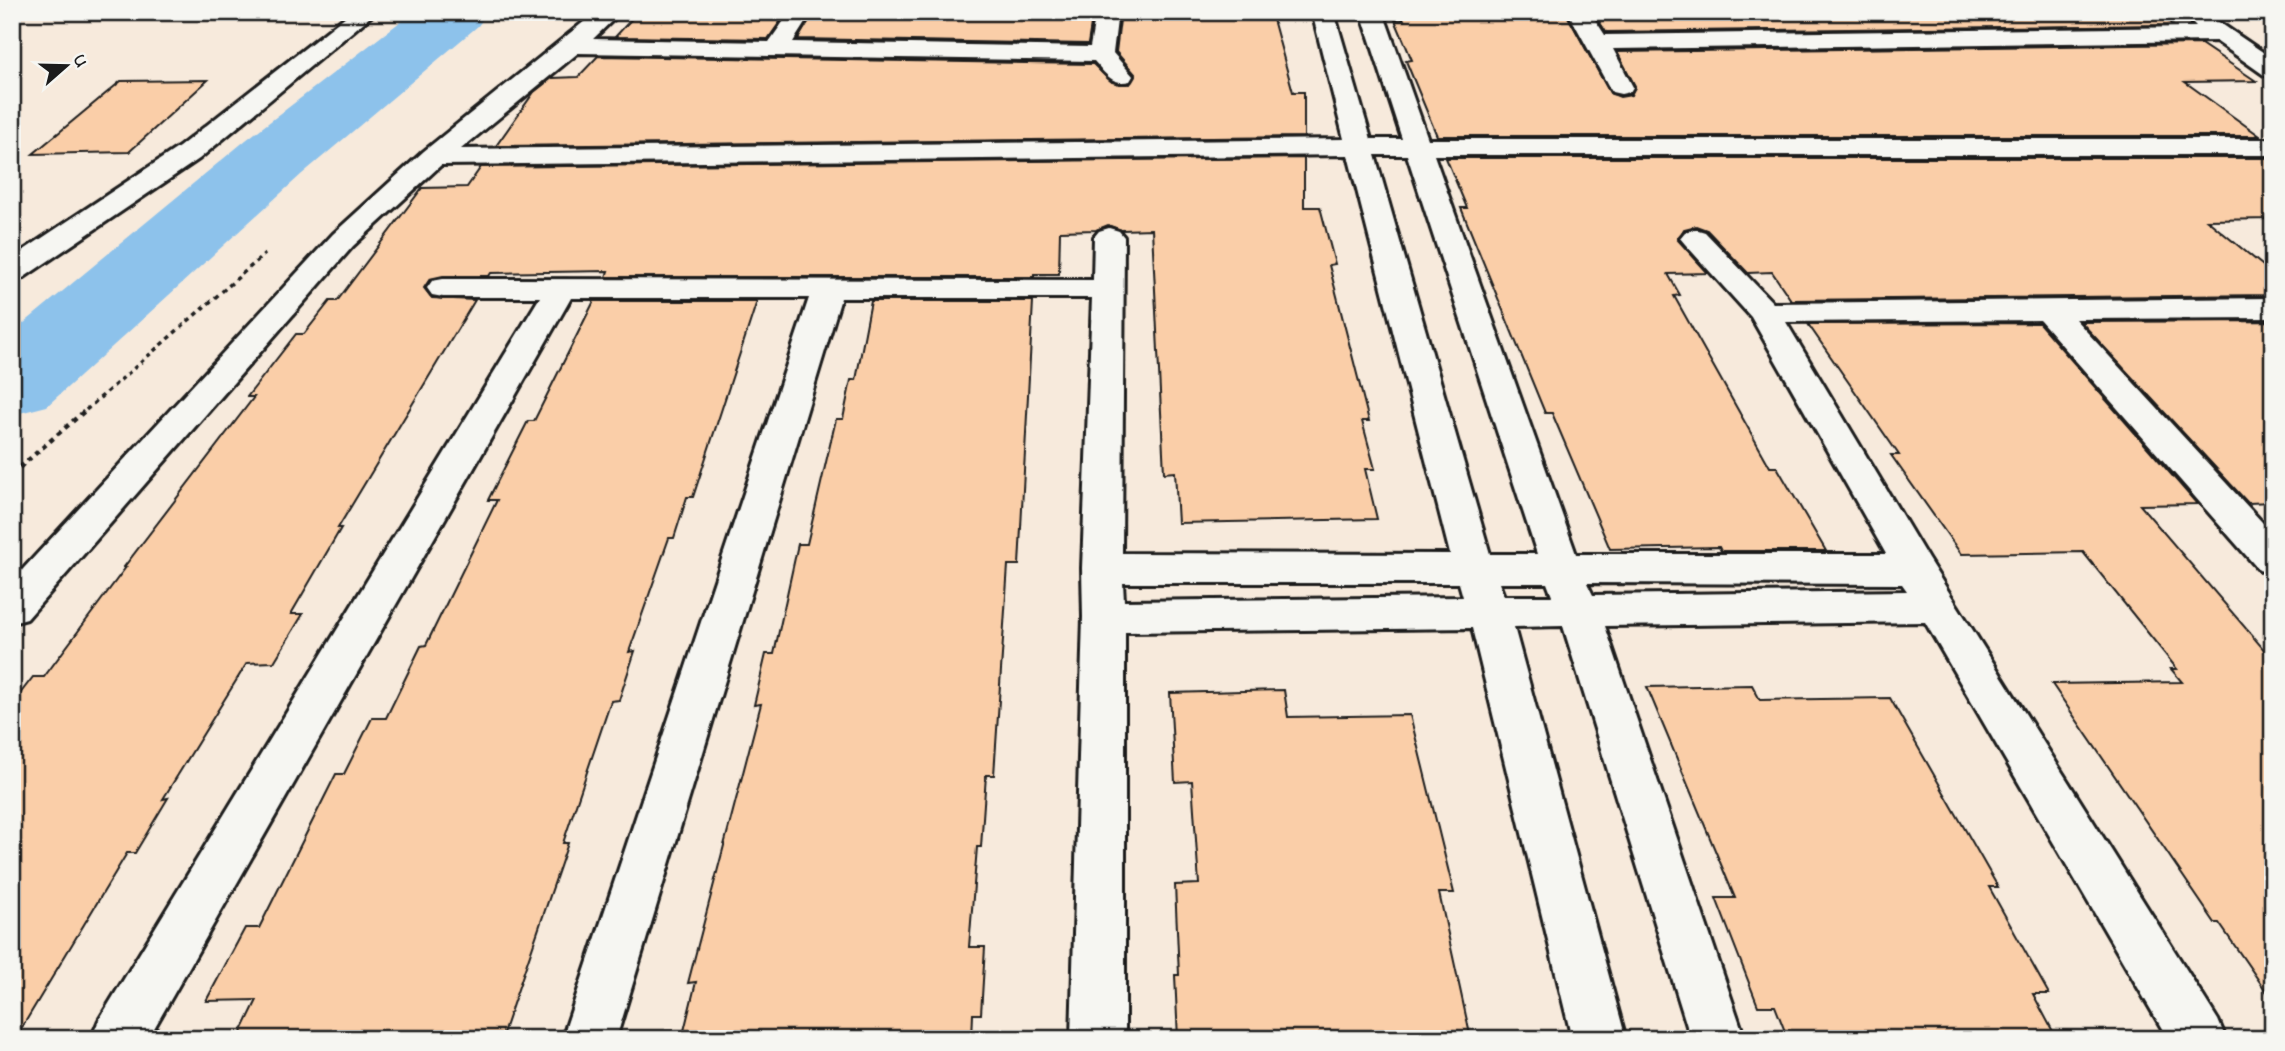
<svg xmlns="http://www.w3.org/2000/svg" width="2285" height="1051" viewBox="0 0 2285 1051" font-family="'Indie Flower',sans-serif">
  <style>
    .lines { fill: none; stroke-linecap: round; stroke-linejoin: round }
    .river { fill: #8dc2eb; fill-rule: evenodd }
    .building { fill: #facea8; stroke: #1c1c1c; stroke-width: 2 }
    .street-casing { stroke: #1c1c1c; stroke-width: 6 }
    .path-far1 { stroke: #1c1c1c; stroke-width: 3.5; stroke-dasharray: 4.5 4.5; stroke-linecap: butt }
    .path { stroke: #1c1c1c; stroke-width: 4.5; stroke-dasharray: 5 5; stroke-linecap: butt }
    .street { fill: #f6f6f2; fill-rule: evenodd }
  </style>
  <rect width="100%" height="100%" fill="#f7eadc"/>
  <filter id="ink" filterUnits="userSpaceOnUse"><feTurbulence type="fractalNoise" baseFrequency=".0143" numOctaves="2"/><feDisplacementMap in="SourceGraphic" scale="14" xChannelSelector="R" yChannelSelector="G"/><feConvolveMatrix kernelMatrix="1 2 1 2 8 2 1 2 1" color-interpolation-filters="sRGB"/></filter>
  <g filter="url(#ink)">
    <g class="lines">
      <path class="river" d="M413,12H488L478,26L302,174L47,406L12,415V333L246,140Z"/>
    </g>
    <g class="building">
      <path d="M638,12H787L768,39L615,37Z"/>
      <path d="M814,12H1093L1088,44L798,39Z"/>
      <path d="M1121,12H1271L1293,92H1304V137L496,146L534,92L552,78L578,77L598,56L1093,64L1112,82L1130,84L1135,74L1116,52Z"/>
      <path d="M1400,12L1566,13L1610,93L1620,97L1631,95L1635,86L1617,52L2201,44L2256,81L2185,82L2260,136H1437L1406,61L1412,60L1395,20H1404Z"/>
      <path d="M1593,12H1736L1739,15L2155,12L2173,25L1606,32Z"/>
      <path d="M208,80L129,152L33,154L121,81Z"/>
      <path d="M1304,158V207H1320L1335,264L1329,265L1369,421H1362L1375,469H1365L1377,519L1178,523L1175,472L1164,473L1152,229L1121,230L1108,225L1096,230L1060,231L1059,274H1034V277H606L608,271L491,273L489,276H443L430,279L424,288L432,298L475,300L338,528H341L291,614H303L274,662L247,663L163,799L168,798L135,853H127L15,1039H12V704L33,677H44L126,567H124L254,397H247L296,334H304L330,301H337L422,188L467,187L481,167Z"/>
      <path d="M1446,158H2273V219L2207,220L2273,274V295L1791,300L1772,272L1748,273L1707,230L1696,226L1684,229L1678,240L1708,273L1668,274L1680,295L1674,296L1770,467H1777L1826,551H1721L1719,547L1610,549L1552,413H1545L1461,208H1467Z"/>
      <path d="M594,301H757L693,497H687L674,538H669L629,652L635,651L619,700L611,701L563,843H568L501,1039H238L257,1000L206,1001L245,928H259L336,774H344L372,718H386L421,646L426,645L497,500H488L528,421H534Z"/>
      <path d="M871,301H1033L1019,565H1008L994,775H986L981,847H977L969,947H985L981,1014H973L972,1039H682L696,982L688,983L761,704L754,705L766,654H774L798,544H807L836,419H843L851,380H856Z"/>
      <path d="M2273,321V502L2248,503L2081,322Z"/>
      <path d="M2039,323L2197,504L2140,505L2273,660V1001L2219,923H2215L2052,684L2182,682L2171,669H2177L2083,552L1961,554L1891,455H1899L1808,324Z"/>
      <path d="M1752,685L1760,700L1890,698L1998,887H1989L2049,994H2033L2057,1039H1788L1775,1006H1758L1716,898H1735L1647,687Z"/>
      <path d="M1284,690L1288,717L1410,715L1454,893H1439L1471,1039H1178L1175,975H1179L1175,885L1199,884L1192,781L1175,782L1170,693Z"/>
    </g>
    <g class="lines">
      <defs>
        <g id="street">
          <path d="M351,12H376L199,159L23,278L12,281V258L179,147Z"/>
          <path d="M596,12H621L593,39L769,42L790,12H812L793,42L1090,47L1096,12H1118L1113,53L1133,76L1130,81C1112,86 1105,73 1094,61L578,53L461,149L1344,139L1312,12H1334L1371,139H1402L1361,12H1383L1428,139H2273V155H1434L1576,554H1886L1751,317L1685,244L1680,238L1685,232L1695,229L1705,232L1773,303L2273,298V318L2075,319L2273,534V574L2259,570L2040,320L1786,322L1928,559L2218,1020L2226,1039H2168L1925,622L1605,626L1745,1039H1691L1563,626L1514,627L1626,1039H1572L1472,628L1125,632V1039H1071L1083,617L1082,568L1092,298H841L616,1039H562L809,298H571L148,1039H91L99,1020L540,297H443L432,295L427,288L432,281L443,279L1093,280L1094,237L1099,231L1109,228L1119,231L1124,237L1122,553L1450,554L1348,155L441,165L353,246L27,619L12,623V581L333,234L424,151ZM1375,155H1407L1537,554H1490ZM1123,583H1459L1463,597L1124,601ZM1499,583H1547L1552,596H1504ZM1587,583L1902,584L1907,591L1593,595Z"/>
          <path d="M1568,12H1590L1605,35L2196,27L2188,19L2191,14H2207L2273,59V77L2264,75L2216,41L1613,49L1633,87L1630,92L1621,94L1612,92L1609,87Z"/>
          <path d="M2258,12H2273V21L2261,17Z"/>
        </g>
      </defs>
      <use href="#street" class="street-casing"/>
      <path class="path-far1" d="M86,410L265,254"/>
      <path class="path" d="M12,474L88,408"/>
      <use href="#street" class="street"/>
    </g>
  </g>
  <rect width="2285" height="1051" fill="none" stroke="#f6f6f2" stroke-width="42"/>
  <rect x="21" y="21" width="2243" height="1009" fill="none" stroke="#1c1c1c" stroke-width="2.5" filter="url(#ink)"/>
  <g transform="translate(66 66) rotate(70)" stroke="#f6f6f2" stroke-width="5" paint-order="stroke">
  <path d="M0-5L12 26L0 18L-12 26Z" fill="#1c1c1c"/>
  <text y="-10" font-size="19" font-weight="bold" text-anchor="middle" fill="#1c1c1c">U</text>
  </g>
</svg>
